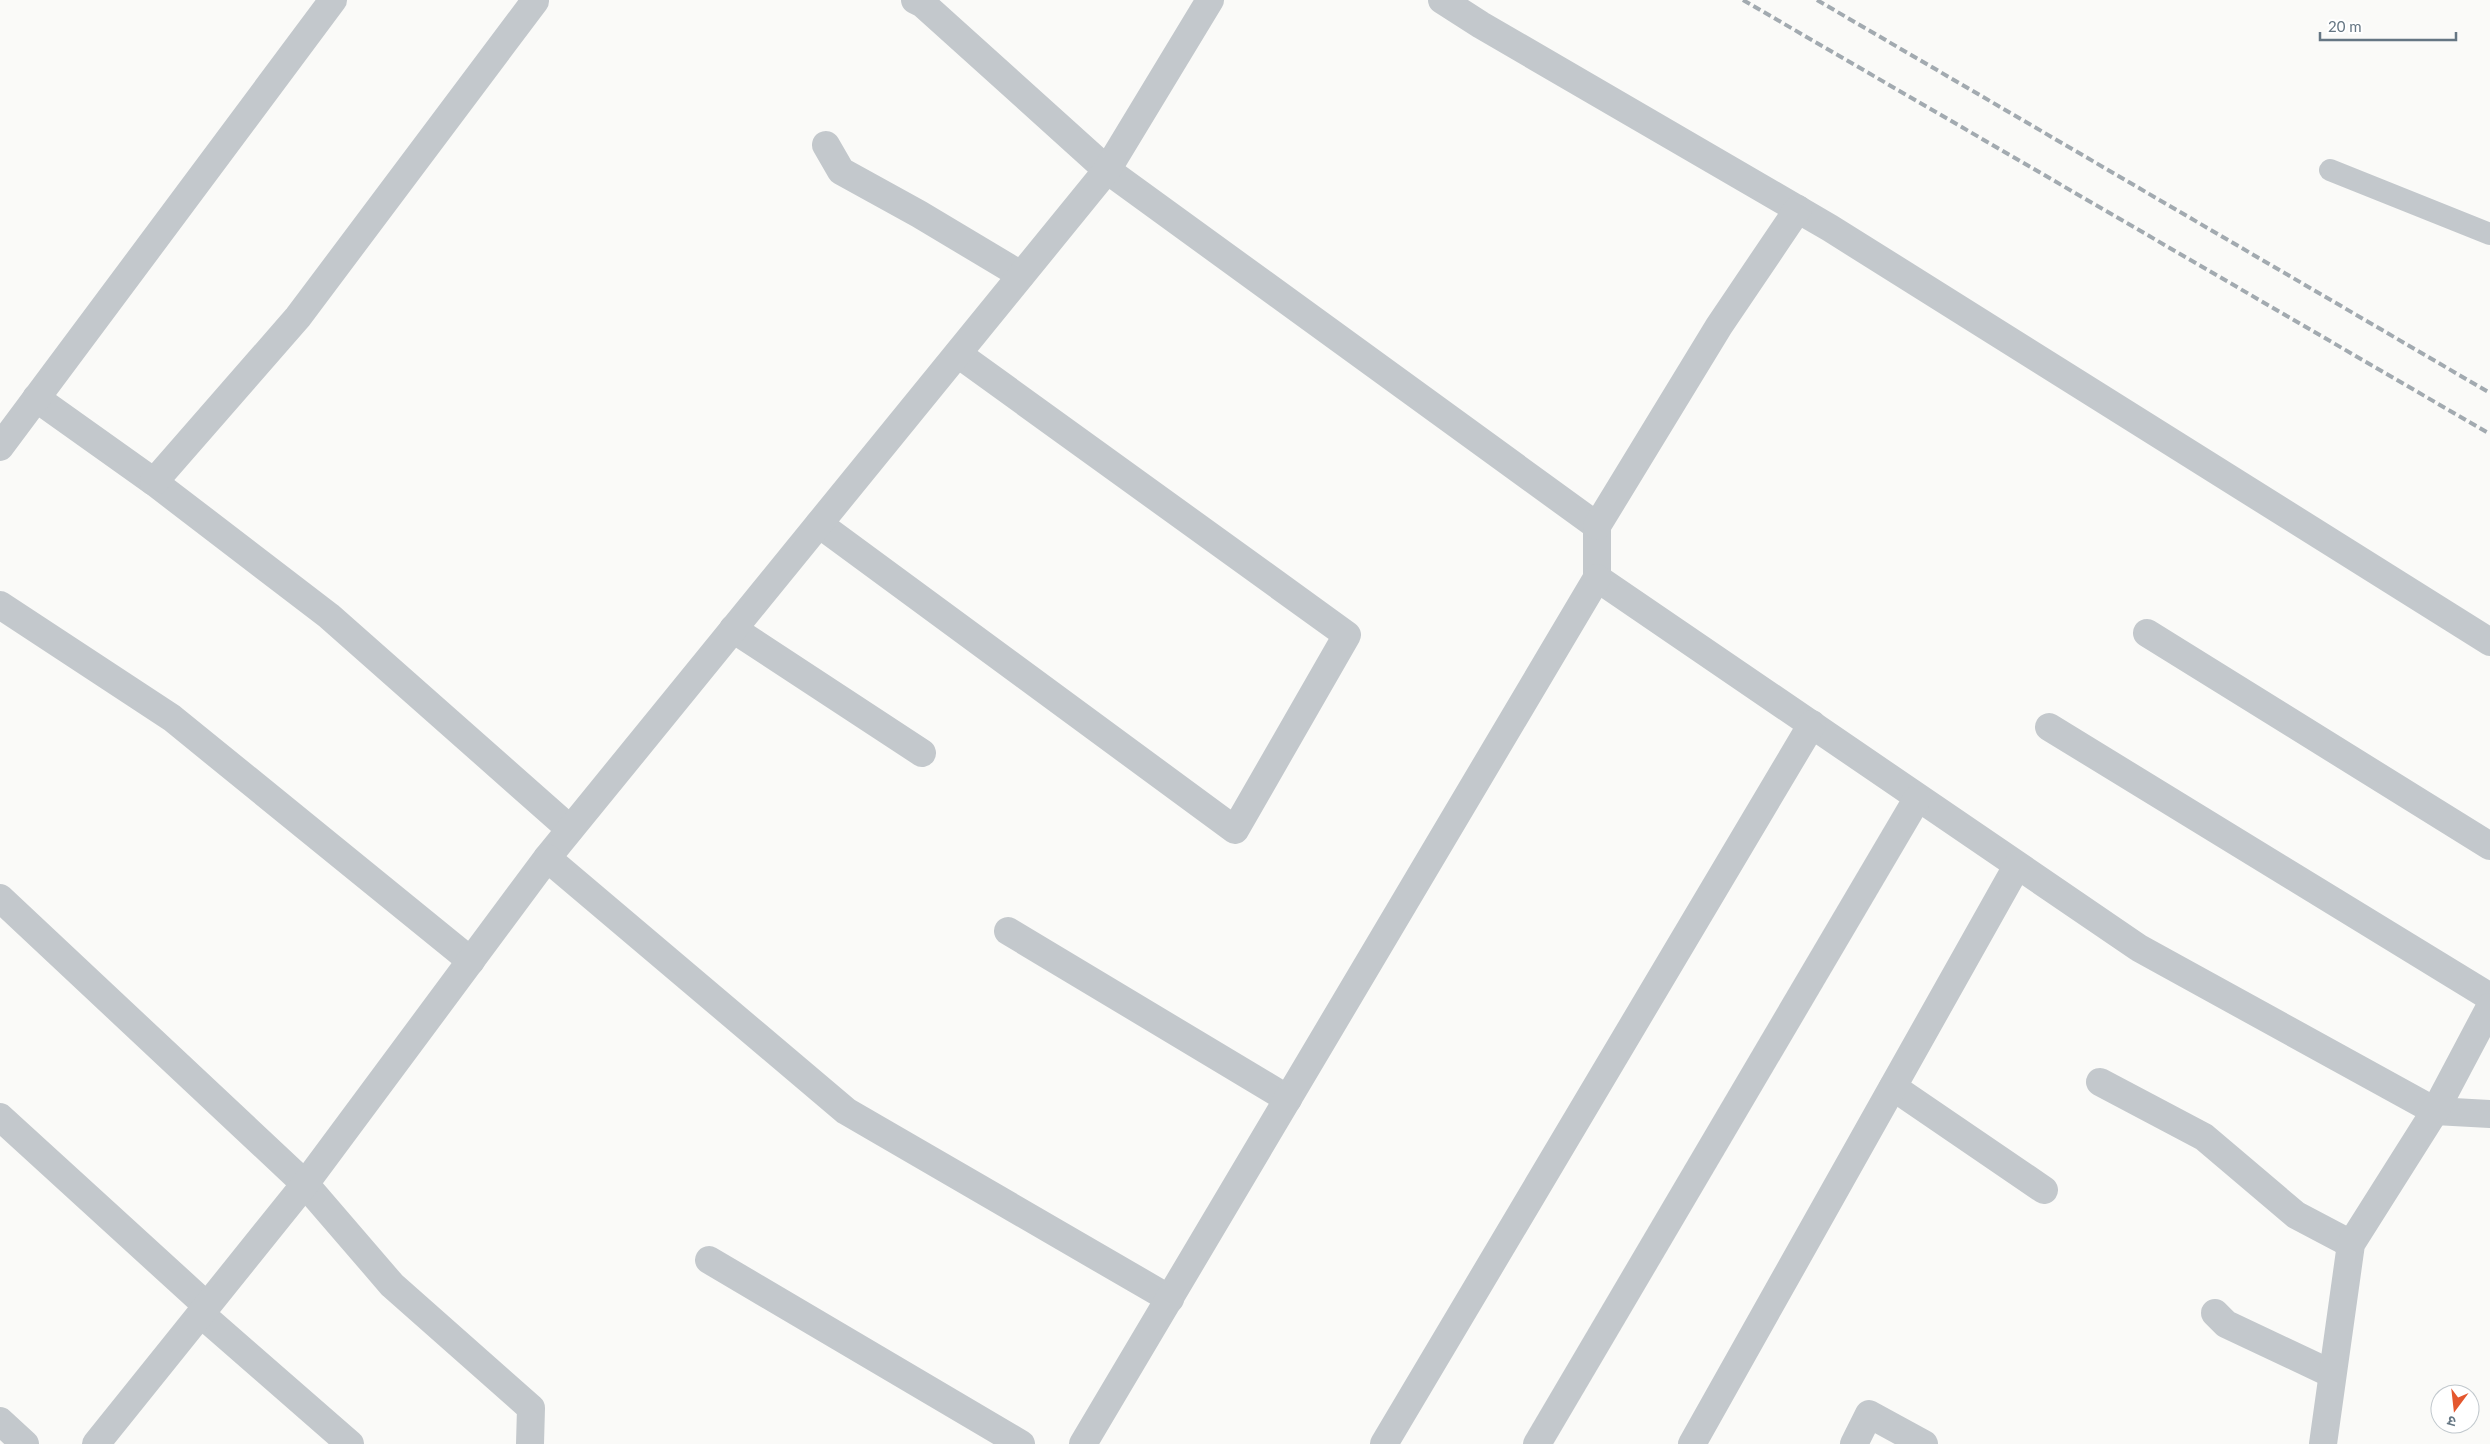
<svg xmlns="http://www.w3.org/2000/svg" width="2490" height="1444" viewBox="0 0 2490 1444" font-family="Lato,'Noto Sans Devanagari',sans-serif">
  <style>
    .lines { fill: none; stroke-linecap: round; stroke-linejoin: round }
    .lane { stroke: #c3c8cc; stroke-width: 22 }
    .street { stroke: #c3c8cc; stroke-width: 28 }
    .rail { stroke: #a2aab0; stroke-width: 4; stroke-dasharray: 8 4; stroke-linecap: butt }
  </style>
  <rect width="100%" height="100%" fill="#fafaf8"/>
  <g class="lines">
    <path class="lane" d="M2330,170L2490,234"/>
    <g class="street">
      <path d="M915,0L923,4L1107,170L1597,526V578L2139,948L2435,1111L2490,1114"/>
      <path d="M1442,0L1481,25L1830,228L2490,642"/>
      <path d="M826,145L841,171L919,214L1021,275"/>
      <path d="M36,398L154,482L329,616L570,829"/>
      <path d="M0,447L333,0"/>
      <path d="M154,482L298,317L535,1"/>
      <path d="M819,524L1235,830L1347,635L958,354"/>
      <path d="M1597,526L1719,326L1798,209"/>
      <path d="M0,605L172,718L471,961"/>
      <path d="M733,629L922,753"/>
      <path d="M2147,633L2490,846"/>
      <path d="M2049,727L2490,997"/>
      <path d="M547,858L1107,170L1210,0"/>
      <path d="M0,898L305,1184L392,1285L531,1408L530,1444"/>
      <path d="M1008,931L1288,1099"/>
      <path d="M2100,1082L2204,1137L2296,1215L2351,1244"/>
      <path d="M1893,1087L2044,1190"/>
      <path d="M0,1117L207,1306"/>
      <path d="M709,1260L1021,1444"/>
      <path d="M2215,1313L2226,1324L2332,1374"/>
      <path d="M201,1314L350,1444"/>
      <path d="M0,1421L25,1444"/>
      <path d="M96,1444L305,1184L547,858L846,1111L1170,1299"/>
      <path d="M1083,1444L1597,578"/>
      <path d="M1384,1444L1812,724"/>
      <path d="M1537,1444L1917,799"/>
      <path d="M1692,1444L2017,866"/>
      <path d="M1854,1444L1869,1414L1924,1444"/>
      <path d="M2323,1444L2351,1244L2435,1111L2490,1007"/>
    </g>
    <g class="rail">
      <path d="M1743,0L2490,434"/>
      <path d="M1817,0L2490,393"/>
    </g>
  </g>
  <g transform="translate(2455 1409) rotate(195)"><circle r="24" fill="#ffffff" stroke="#c1c8cd"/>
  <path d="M0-4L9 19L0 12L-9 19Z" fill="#e4572e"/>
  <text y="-8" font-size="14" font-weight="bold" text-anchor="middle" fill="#657683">उ</text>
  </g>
  <path d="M2320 32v8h136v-8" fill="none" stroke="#657683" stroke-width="2.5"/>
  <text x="2328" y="32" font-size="15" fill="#657683" stroke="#ffffff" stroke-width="4" paint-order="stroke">20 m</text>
</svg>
